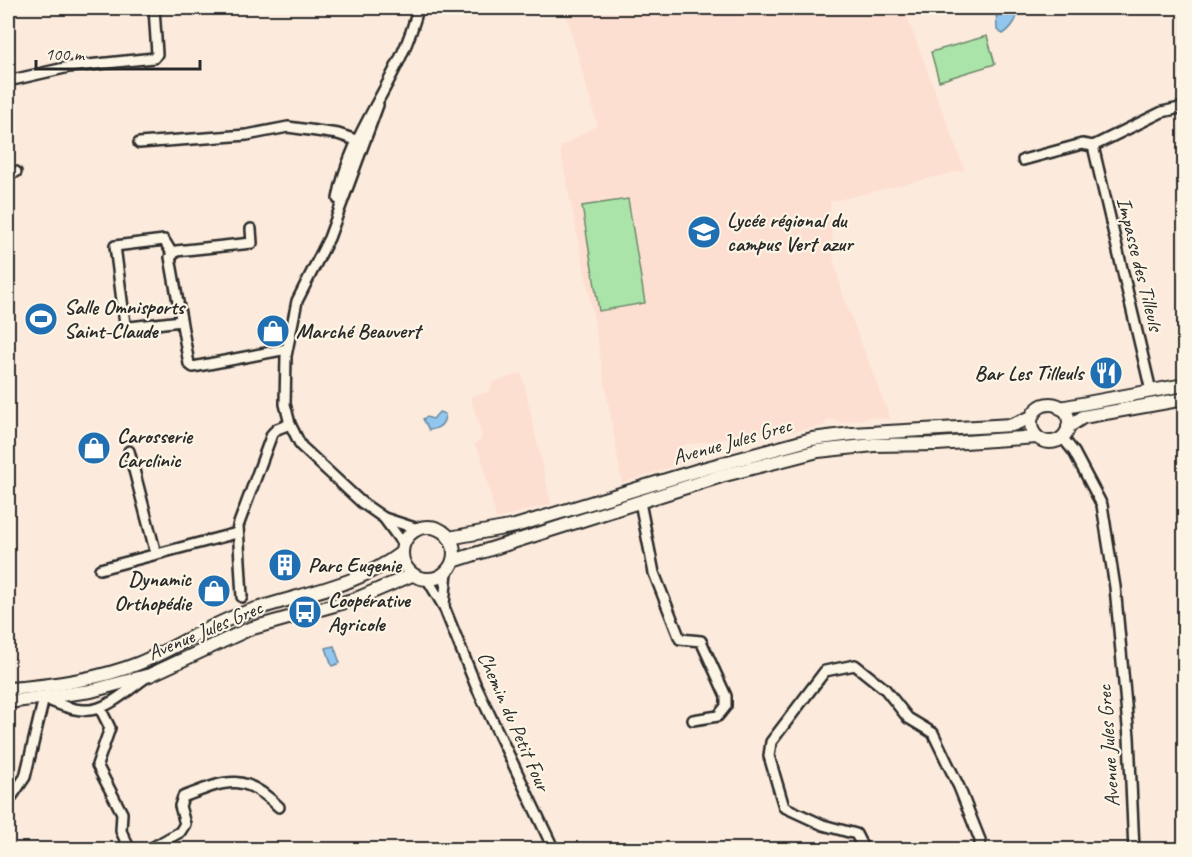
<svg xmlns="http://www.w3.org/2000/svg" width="1192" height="857" viewBox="0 0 1192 857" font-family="Caveat,sans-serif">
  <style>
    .built { fill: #fddfd2 }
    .green { fill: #abe4a8; stroke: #6b886a; stroke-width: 1.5 }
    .water { fill: #91c7ef; stroke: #6889a1; stroke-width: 1.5 }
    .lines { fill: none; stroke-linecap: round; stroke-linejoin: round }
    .minor-casing { stroke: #2b2b2b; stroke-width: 14 }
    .tertiary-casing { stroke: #2b2b2b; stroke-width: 16 }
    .minor { stroke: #fcf5e5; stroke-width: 9 }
    .tertiary { stroke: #fcf5e5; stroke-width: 12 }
    .labels { text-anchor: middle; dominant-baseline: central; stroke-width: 4.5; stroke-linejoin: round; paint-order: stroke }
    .poi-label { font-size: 21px; font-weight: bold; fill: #2b2b2b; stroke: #fcf5e5; text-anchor: start }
    .street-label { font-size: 21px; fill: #2b2b2b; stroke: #fcf5e5 }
  </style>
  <rect width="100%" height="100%" fill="#fcebdc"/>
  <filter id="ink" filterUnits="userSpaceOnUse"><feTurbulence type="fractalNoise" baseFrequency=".0167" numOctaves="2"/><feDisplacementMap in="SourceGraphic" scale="12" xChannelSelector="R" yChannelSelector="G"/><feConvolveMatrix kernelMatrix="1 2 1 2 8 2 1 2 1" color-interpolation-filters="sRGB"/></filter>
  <g filter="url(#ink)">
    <g class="built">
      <path d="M575,8H904L965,170L830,202L834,261L844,297L891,420L871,417L841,423L837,420H827L824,426L782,433L771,430L747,435L736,447L727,439L683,445L687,462L622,483L591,304L560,151L561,146L597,125L566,14Z"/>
      <path d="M522,373L551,504L496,519L481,456L474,445L482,437L470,396L489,392L493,382Z"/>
    </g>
    <g class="green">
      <path d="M987,36L995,64L939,81L931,52Z"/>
      <path d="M628,199L645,303L599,311L582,206Z"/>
    </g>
    <g class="water">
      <path d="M996,8H1017C1020,17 1011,29 1003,34L997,30Z"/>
      <path d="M439,412L445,414C445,425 438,429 429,430L423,419L426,417L433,419Z"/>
      <path d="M334,646L340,663L332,666L326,648Z"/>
    </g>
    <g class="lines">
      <defs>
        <g id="minor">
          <path d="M8,81L69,67L154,58L157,54L154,8"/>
          <path d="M378,105L329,238L297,301L286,356L285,404L290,424L301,446L361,502L384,518L403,544"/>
          <path d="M139,143L247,135L288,127L338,134L356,140"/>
          <path d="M1023,160L1082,144L1093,146"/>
          <path d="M8,173L16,172"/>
          <path d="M338,199C350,129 402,78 418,8"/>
          <path d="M251,229L252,243L176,251L170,257L189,364L193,367L287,349"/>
          <path d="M173,255L164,240L115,246L125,324L130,327L181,321"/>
          <path d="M1151,391L1093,146L1162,112L1184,107"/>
          <path d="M1062,437L1074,452L1102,505L1115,587L1129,737L1134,850"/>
          <path d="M129,451L156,554"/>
          <path d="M640,502L654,573L680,639L701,641L726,696V706L718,716L693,720"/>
          <path d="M384,518L418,529"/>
          <path d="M100,569L237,533"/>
          <path d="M428,580L444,607L476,686L554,850"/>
          <path d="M242,597L238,526L272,434L277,429L290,424"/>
          <path d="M444,605L447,571"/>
          <path d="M101,710L110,728L97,765L122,813L121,831L130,850"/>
          <path d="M8,802L25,777L44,698C95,722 104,708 145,678"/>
          <path d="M148,850L180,832L185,824L180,806L183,797C225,781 243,771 279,807"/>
          <path d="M864,850L856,834L823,825L784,807L769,756L771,742L825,671L855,665L885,689L908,718L933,733L959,787L980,840V850"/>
        </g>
        <g id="tertiary">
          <circle cx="1050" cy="423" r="19"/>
          <path d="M1060,408L1184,385"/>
          <path d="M1068,427L1083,417L1184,399"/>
          <circle cx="428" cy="553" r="26"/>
          <path d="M449,538L515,526L699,470L812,439L852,434L1012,425L1032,417"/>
          <path d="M453,561L721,476L818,451L874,445L937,444L1037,437"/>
          <path d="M8,689C51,686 96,680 137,664C174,649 207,626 244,613C297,594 355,588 401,553"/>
          <path d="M8,702L91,691L150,675L249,629L356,599L412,575"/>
        </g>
      </defs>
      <use href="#minor" class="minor-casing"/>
      <use href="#tertiary" class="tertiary-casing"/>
      <use href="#minor" class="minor"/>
      <use href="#tertiary" class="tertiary"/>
    </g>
  </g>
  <defs>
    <symbol id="school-disc" viewBox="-11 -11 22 22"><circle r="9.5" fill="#1f6fb2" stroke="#fcf5e5"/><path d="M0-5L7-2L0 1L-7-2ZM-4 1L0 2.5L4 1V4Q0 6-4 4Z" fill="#fff"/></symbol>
    <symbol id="stadium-disc" viewBox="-11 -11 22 22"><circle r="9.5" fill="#1f6fb2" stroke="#fcf5e5"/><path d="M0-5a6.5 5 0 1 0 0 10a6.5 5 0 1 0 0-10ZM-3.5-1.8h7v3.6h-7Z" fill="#fff"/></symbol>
    <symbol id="shop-disc" viewBox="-11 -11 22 22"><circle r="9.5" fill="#1f6fb2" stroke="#fcf5e5"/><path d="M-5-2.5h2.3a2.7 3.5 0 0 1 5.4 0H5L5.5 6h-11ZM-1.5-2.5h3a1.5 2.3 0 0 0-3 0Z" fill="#fff"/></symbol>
    <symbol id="restaurant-disc" viewBox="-11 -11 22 22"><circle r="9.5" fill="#1f6fb2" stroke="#fcf5e5"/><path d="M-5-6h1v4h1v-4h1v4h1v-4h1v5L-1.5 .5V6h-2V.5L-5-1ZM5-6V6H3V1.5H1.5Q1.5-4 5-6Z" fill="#fff"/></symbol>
    <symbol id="building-disc" viewBox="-11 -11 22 22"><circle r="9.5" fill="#1f6fb2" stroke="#fcf5e5"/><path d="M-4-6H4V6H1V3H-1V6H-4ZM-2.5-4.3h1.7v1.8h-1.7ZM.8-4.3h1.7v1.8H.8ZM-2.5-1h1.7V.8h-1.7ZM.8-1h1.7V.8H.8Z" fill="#fff"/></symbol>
    <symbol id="bus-disc" viewBox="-11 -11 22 22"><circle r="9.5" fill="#1f6fb2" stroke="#fcf5e5"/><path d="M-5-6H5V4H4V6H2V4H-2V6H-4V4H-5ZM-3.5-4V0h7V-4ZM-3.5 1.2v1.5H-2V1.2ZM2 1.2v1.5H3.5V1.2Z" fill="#fff"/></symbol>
  </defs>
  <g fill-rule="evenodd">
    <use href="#school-disc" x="685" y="213" width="38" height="38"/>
    <use href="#stadium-disc" x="22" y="300" width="38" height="38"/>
    <use href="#shop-disc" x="254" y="312" width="38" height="38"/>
    <use href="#restaurant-disc" x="1087" y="354" width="38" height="38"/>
    <use href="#shop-disc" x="75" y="429" width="38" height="38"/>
    <use href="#building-disc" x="266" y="546" width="38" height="38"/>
    <use href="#shop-disc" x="195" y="572" width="38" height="38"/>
    <use href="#bus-disc" x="286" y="593" width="38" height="38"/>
  </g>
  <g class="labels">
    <g class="poi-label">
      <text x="727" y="220">Lycée régional du<tspan x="727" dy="24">campus Vert azur</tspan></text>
      <text x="64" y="307">Salle Omnisports<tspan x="64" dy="24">Saint-Claude</tspan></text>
      <text x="296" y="331">Marché Beauvert</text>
      <text x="1083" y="373" text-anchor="end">Bar Les Tilleuls</text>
      <text x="117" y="436">Carosserie<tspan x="117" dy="24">Carclinic</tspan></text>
      <text x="308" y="565">Parc Eugenie</text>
      <text x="191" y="579" text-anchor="end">Dynamic<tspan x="191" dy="24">Orthopédie</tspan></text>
      <text x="328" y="600">Coopérative<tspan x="328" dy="24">Agricole</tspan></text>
    </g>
    <g class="street-label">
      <text transform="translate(1140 264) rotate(76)">Impasse des Tilleuls</text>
      <text transform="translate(732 441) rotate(-16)">Avenue Jules Grec</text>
      <text transform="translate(205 630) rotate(-23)">Avenue Jules Grec</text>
      <text transform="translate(514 721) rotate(66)">Chemin du Petit Four</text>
      <text transform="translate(1108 746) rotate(-94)">Avenue Jules Grec</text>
    </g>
  </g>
  <rect width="1192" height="857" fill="none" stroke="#fcf5e5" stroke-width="30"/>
  <rect x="15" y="15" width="1162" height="827" fill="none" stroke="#2b2b2b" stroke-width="2" filter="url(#ink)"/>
  <path d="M36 60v9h164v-9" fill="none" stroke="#2b2b2b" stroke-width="3"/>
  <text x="45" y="60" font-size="18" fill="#2b2b2b" stroke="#fcf5e5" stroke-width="4.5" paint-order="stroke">100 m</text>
</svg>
